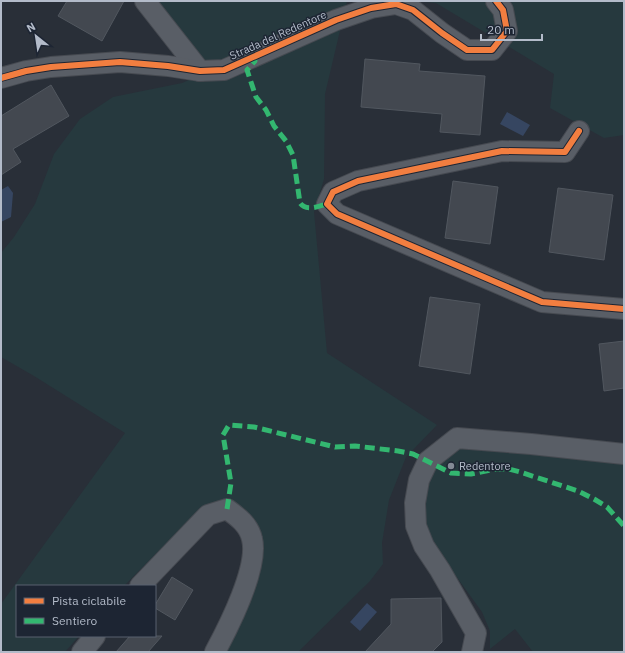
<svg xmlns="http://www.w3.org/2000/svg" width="625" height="653" viewBox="0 0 625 653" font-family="'IBM Plex Sans',sans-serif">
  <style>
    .green { fill: #26393e }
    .water { fill: #364661 }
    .building { fill: #434850; stroke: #51575f }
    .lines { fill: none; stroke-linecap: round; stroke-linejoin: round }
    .minor-casing { stroke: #464a51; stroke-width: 22 }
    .minor { stroke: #595e66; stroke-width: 20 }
    .quiet { stroke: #33b770; stroke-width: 5; stroke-dasharray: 10 5; stroke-linecap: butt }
    .cycleway-casing { stroke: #1d2533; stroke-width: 8 }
    .cycleway { stroke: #f27e40; stroke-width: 6 }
    .poi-dot { fill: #838a96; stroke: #1d2533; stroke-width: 1.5 }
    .labels { text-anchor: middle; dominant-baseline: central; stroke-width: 3; stroke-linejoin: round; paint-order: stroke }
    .street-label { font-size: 11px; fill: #b3bbc9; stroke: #1d2533 }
    .poi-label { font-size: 11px; fill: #b3bbc9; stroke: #1d2533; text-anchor: start }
  </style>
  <rect width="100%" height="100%" fill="#292f38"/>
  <g class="green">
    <path d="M153,1H347L325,94L324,179L314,212L327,353L437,425L406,457L389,500L382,543L383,564L370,581L298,652H227L257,583L261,568V536L245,509L225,499L201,508L124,586H17V636H79L65,652H1V604L125,433L34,376L1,357V253L14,237L35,204L54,154L80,119L113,97L182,83L196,77L198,60Z"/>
    <path d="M413,1H624V135L604,138L550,108L554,74L436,3Z"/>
    <path d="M463,444L624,462V652H533L515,629L490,649V631L482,612L432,543L420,516L426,472Z"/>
  </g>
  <g class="water">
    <path d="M507,112L530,125L523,136L500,124Z"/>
    <path d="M8,186L13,193L11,217L1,222V190Z"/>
    <path d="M367,603L377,612L360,631L350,622Z"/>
  </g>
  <g class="building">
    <path d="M67,1H124L102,41L58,16Z"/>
    <path d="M365,59L420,64L419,71L485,76L480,135L440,132L442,114L361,107Z"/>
    <path d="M51,85L69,116L13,149L21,162L1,175V116Z"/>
    <path d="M453,181L498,187L490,244L445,238Z"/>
    <path d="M558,188L613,195L604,260L549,252Z"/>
    <path d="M430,297L480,304L470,374L419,366Z"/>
    <path d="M624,341V388L604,391L599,344Z"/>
    <path d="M172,577L193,590L175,620L155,608V605Z"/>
    <path d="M441,598L442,642L432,652H365L391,624V599Z"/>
    <path d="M130,636H162L148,652H116Z"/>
  </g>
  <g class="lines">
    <defs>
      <g id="minor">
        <path d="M145,1L200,71"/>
        <path d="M1,78L26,71L51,67L120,62L168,66L200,71L224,70L336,20L371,8L396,4L413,10L442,33L467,50H492L507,31L503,10L496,1"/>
        <path d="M579,131L565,152L502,151L358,181L333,192L327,204L337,214L542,302L624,309"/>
        <path d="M140,586L208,515L227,509C238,517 249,525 252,539C259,567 229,626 215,652"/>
        <path d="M82,652L95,636"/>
        <path d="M472,652L476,633L440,570L424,546L416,526L415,503L419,480L428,461L457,438L531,444L624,454"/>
      </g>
    </defs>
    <use href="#minor" class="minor-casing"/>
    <use href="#minor" class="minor"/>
    <g class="quiet">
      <path d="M251,58H254L255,61L247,70L256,97L266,110L274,126L286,141L293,155L300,203C306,212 319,206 327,204"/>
      <path d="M227,509L231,483L223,435L229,425L254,427L335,447L355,446L398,451L413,454L451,473L471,474L496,469H509L520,472L578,491L594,499L607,507L624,526"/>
    </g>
    <defs>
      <g id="cycleway">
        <path d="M1,78L26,71L51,67L120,62L168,66L200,71L224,70L336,20L371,8L396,4L413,10L442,33L467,50H492L507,31L503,10L496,1"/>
        <path d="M579,131L565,152L502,151L358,181L333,192L327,204L337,214L542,302L624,309"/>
      </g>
    </defs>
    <use href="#cycleway" class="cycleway-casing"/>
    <use href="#cycleway" class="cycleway"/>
  </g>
  <circle class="poi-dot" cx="451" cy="466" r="4"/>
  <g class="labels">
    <g class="street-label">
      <text transform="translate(278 35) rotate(-24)">Strada del Redentore</text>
    </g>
    <g class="poi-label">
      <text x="459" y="466">Redentore</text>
    </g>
  </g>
  <rect width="625" height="653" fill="none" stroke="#b3bbc9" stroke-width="4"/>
  <rect x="16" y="585" width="140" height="52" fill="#1d2533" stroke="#59616f"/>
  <rect x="24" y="598" width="20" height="6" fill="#f27e40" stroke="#59616f"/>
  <text x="52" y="605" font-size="12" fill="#b3bbc9">Pista ciclabile</text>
  <rect x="24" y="618" width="20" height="6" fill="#33b770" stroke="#59616f"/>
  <text x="52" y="625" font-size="12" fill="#b3bbc9">Sentiero</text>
  <g transform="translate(36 36) rotate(330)" stroke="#1d2533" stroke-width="3" paint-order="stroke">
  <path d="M0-3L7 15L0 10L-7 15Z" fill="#b3bbc9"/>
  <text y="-6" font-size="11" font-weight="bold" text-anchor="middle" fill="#b3bbc9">N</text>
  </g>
  <path d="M481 34v6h61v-6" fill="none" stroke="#b3bbc9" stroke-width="2"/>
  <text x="487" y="34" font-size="12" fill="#b3bbc9" stroke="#1d2533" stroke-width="3" paint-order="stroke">20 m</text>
</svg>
